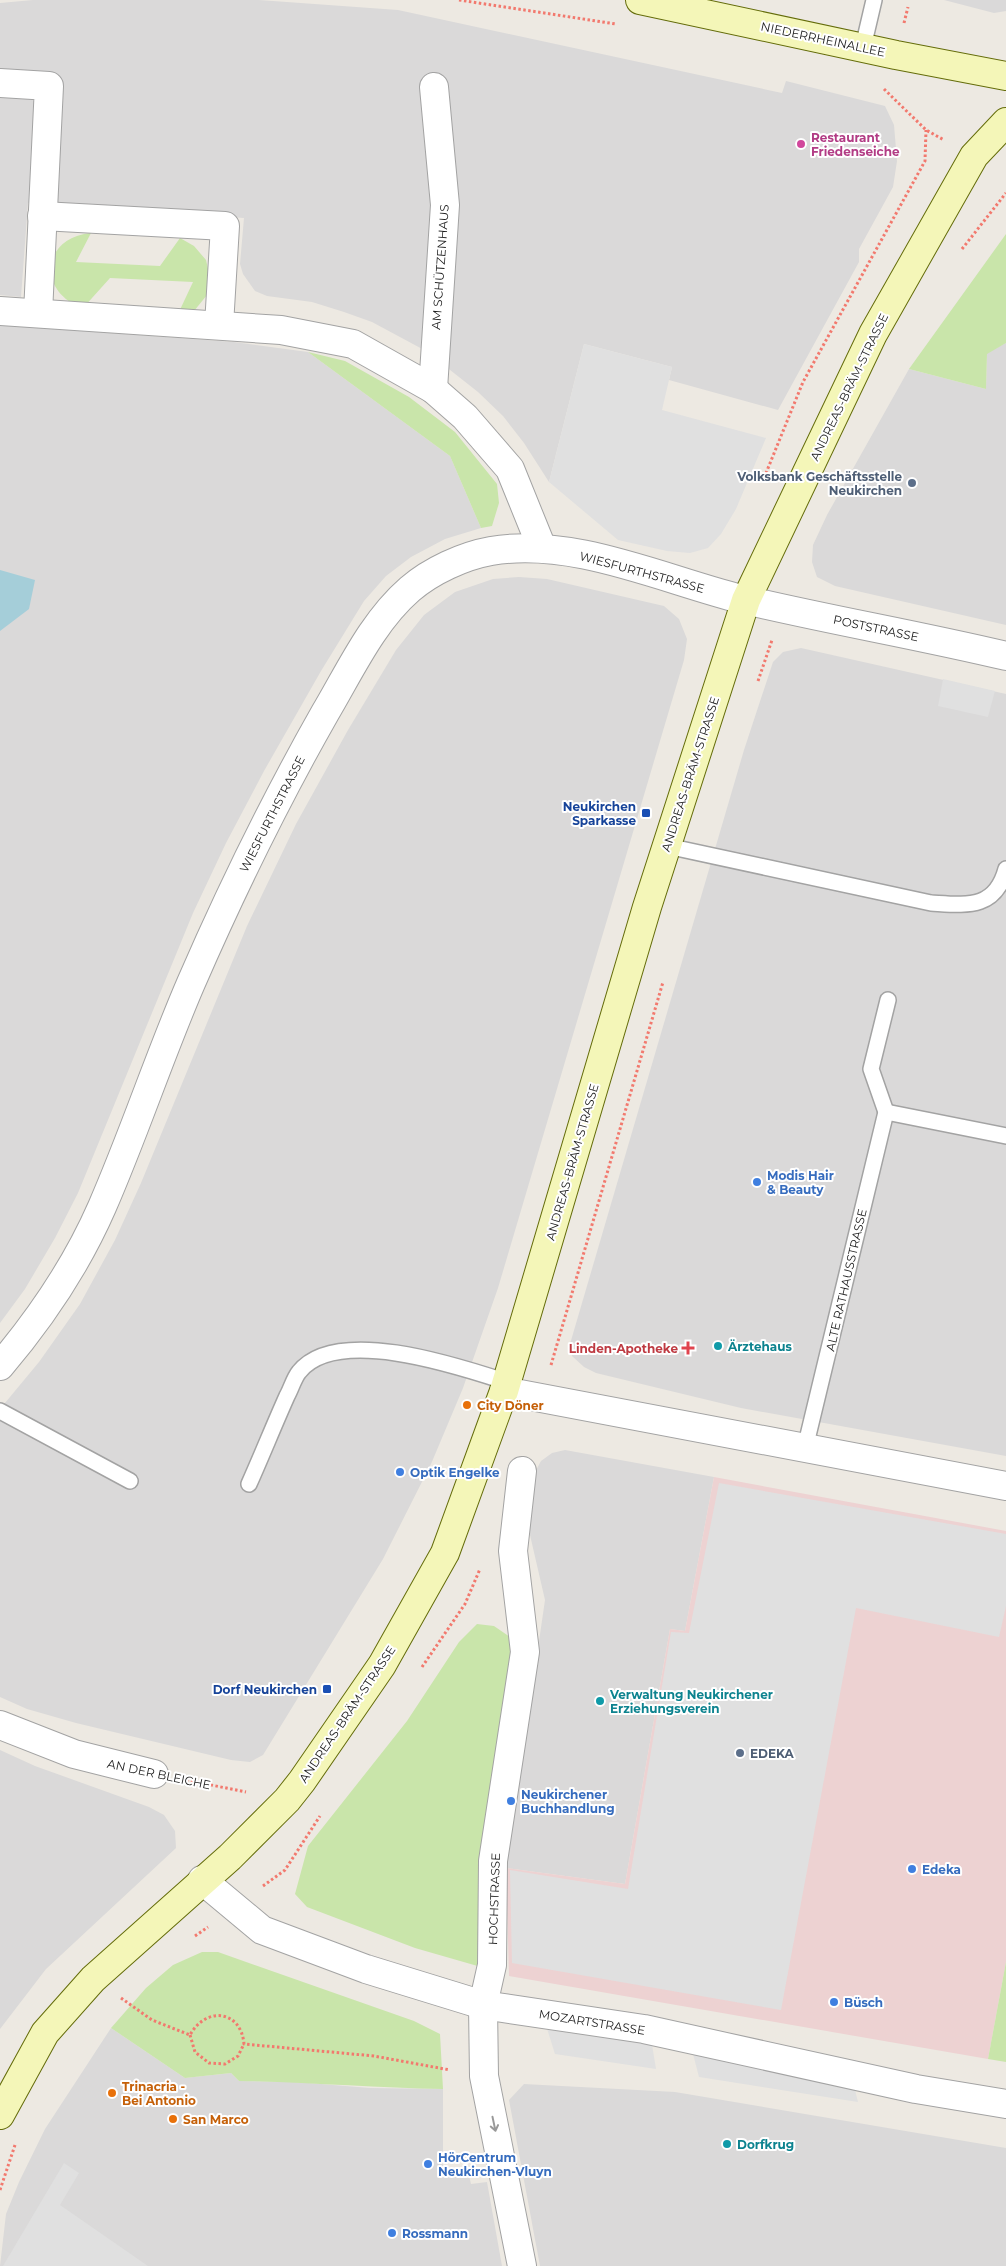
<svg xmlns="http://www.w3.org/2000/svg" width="1006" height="2266" viewBox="0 0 1006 2266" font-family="Montserrat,sans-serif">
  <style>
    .residential { fill: #dad9d9 }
    .commercial { fill: #edd2d2 }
    .grass { fill: #c9e5aa }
    .parking { fill: #e0e0e0 }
    .water { fill: #a5ced9 }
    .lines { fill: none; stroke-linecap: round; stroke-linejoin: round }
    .lane-casing { stroke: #a3a3a3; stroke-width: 18 }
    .street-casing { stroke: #a3a3a3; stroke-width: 30 }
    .secondary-casing { stroke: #646c0a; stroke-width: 30 }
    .path { stroke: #f2796e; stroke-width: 3; stroke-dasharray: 2.5 2.5; stroke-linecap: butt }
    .lane { stroke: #fff; stroke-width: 15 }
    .street { stroke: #fff; stroke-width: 28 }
    .secondary { stroke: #f4f6b8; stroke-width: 28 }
    .oneway { stroke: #999 }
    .hotel-dot { fill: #d1479c; stroke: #fff; stroke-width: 2 }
    .service-dot { fill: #5c6f8a; stroke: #fff; stroke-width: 2 }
    .transit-dot { fill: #1a4fb4; stroke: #fff; stroke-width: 2 }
    .shop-dot { fill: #3f7fe0; stroke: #fff; stroke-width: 2 }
    .culture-dot { fill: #0f9aa8; stroke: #fff; stroke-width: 2 }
    .health-dot { fill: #e0444e; stroke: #fff; stroke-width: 2 }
    .food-dot { fill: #e8710a; stroke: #fff; stroke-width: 2 }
    .labels { text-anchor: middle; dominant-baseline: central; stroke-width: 4; stroke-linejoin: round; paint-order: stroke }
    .street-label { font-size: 12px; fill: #1c1c1c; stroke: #fff }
    .hotel-label { font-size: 12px; font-weight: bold; fill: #b23c85; stroke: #fff; text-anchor: start }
    .service-label { font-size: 12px; font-weight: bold; fill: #4e5e75; stroke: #fff; text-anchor: end }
    .transit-label { font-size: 12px; font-weight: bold; fill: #164399; stroke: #fff; text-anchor: end }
    .shop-label { font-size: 12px; font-weight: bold; fill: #366cbe; stroke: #fff; text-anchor: start }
    .culture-label { font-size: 12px; font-weight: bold; fill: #0d838f; stroke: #fff; text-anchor: start }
    .health-label { font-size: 12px; font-weight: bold; fill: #be3a42; stroke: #fff; text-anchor: end }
    .food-label { font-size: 12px; font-weight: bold; fill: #c56008; stroke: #fff; text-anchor: start }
  </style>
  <rect width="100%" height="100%" fill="#ede9e2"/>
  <g class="residential">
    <path d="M33,0H259L398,10L782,93L786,81L885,106L894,125L897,161L893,187L859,249V262L778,410L669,380L672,367L584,344L549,482L524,443L503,416L478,392L426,351L372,322L344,312L312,302L267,296L255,291L243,274L240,264L244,218L28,203L21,297L0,295V3Z"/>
    <path d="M944,0H1006V11L994,13Z"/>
    <path d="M0,325L234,342L308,352L450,456L481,528L445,539L411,557L386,576L364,601L321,671L264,771L226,843L193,913L78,1193L55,1238L25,1289L0,1323Z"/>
    <path d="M1006,343V625L835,586L817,577L812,562L813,545L827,515L909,369L986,389L987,353Z"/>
    <path d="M519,577L547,579L664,606L679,619L687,639L684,660L498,1288L463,1388L431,1464L383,1559L263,1755L250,1762L231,1760L76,1723L27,1709L0,1697V1409L39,1362L80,1304L115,1240L141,1183L247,926L296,824L348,730L396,650L424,615L455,592L493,579Z"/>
    <path d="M801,648L1006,694V1456L741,1408L596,1373L584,1367L572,1356L570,1344L744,750L773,662L783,652Z"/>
    <path d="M565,1450L714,1477L685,1631L670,1629L625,1884L506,1868L545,1600L527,1522L534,1474L541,1461L552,1453Z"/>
    <path d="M0,1750L35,1766L149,1807L164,1815L175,1831L176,1848L46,1969L0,2029Z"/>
    <path d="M111,2028L185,2078L231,2073L239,2081L296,2082L370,2088L443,2089V2170L468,2171L471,2184L487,2182L502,2266H0L6,2214L19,2182L45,2129Z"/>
    <path d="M524,2084L675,2092L1006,2148V2266H540L509,2100Z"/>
  </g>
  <path class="commercial" d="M714,1477L1006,1531V1962L988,2059L509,1976L506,1868L625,1884L670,1629L685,1631Z"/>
  <g class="grass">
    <path d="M91,233L76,262L160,266L180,238L194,246L206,260L210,277L207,295L194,311L178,314L193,282L110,278L83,308C37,292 41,238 91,233Z"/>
    <path d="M1006,234V343L987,354L986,389L909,369Z"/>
    <path d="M308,352L345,361L409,397L455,432L497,484L499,503L492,526L481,528L450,456Z"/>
    <path d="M477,1624L494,1626L510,1637L511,1658L479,1858L481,1967L415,1948L307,1907L295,1894L308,1846L407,1721L459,1642Z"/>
    <path d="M202,1952H218L414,2021L440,2034L443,2089C375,2088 307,2082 239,2081L231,2073L185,2078L111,2028L146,1988L173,1965Z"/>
    <path d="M1006,1962V2062L988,2059Z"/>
  </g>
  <g class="parking">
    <path d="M584,344L672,367L662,410L766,438L736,509L721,534L708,548L690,553L667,551L618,540L549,482Z"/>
    <path d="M943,679L995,691L988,717L938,706Z"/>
    <path d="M719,1483L1006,1534V1606L999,1637L856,1608L781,2010L512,1963L510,1870L628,1889L671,1632L689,1633Z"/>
    <path d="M545,2022L651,2039L656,2069L555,2054Z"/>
    <path d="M691,2046L850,2071L858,2102L699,2077Z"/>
    <path d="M64,2163L79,2173L60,2205L148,2266H3Z"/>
  </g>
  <path class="water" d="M0,570L35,580L29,609L0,631Z"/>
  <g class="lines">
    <defs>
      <g id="lane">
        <path d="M863,47L874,0"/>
        <path d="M667,846L931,903C966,905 995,910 1006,869"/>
        <path d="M886,1112L871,1069L888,1000"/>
        <path d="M0,1411L130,1481"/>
        <path d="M805,1448L886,1112L1006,1136"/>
        <path d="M249,1484C262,1455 274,1425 287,1396C291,1389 294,1378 299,1372C336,1325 458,1366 507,1382"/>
      </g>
      <g id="street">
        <path d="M0,83L49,86L38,313"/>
        <path d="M42,216L225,226L219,325"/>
        <path d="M0,311L281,330L353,344L433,389L465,417L510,469L542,548"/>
        <path d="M433,389L445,205L434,87"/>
        <path d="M0,1366C40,1319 77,1264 102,1207C134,1134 159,1057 191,983C231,891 275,801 325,713C350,671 372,622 410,589C431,571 463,556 491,551C573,537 662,579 741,599C829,620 918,635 1006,656"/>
        <path d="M504,1391L1006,1486"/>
        <path d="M522,1471L513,1551L525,1652L493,1861L492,1965L483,2005L484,2076L522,2266"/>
        <path d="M0,1725L74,1754L154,1774"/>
        <path d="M202,1880L262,1930L366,1969L483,2005L644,2029L916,2089L1006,2104"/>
      </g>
      <g id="secondary">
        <path d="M640,0L896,55L1006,76"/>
        <path d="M0,2115L45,2033L93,1979L230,1857L287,1800L302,1781L382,1665L445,1553L504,1391L647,907L746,600L873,334L974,156L1006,122"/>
      </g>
    </defs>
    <use href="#lane" class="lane-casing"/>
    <use href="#street" class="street-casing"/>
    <use href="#secondary" class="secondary-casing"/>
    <g class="path">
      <path d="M459,0L616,24"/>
      <path d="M904,23L908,7"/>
      <path d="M884,89L926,130L944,140"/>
      <path d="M962,249L1006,193"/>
      <path d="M764,478L803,382L925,161L926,130"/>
      <path d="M758,681L772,640"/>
      <path d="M551,1365L663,982"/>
      <path d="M422,1667L465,1604L480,1569"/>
      <path d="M186,1780L246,1792"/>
      <path d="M263,1886L285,1870L320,1816"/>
      <path d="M195,1936L208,1927"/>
      <path d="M121,1998L152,2020L190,2035C206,2006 241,2010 244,2044L374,2056L450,2070"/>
      <path d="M190,2035L195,2052L209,2063L225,2064L238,2056L244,2044"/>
      <path d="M0,2190L15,2145"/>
    </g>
    <use href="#lane" class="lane"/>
    <use href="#street" class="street"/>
    <use href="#secondary" class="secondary"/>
  </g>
  <defs><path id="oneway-shaft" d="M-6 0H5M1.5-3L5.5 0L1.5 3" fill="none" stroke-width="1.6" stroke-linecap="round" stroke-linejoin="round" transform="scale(1.25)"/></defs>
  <use class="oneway" href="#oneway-shaft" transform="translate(494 2124) rotate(78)"/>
  <circle class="hotel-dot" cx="801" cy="144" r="5"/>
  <g class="service-dot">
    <circle cx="912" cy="483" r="5"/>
    <circle cx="740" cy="1753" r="5"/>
  </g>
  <g class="transit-dot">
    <rect x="641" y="808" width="10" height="10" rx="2.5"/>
    <rect x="322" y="1684" width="10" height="10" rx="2.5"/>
  </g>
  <g class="shop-dot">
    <circle cx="757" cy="1182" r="5"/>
    <circle cx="400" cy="1472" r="5"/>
    <circle cx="511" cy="1801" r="5"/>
    <circle cx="912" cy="1869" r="5"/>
    <circle cx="834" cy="2002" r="5"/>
    <circle cx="428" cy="2164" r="5"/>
    <circle cx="392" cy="2233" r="5"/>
  </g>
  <g class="culture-dot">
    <circle cx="718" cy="1346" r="5"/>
    <circle cx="600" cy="1701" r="5"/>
    <circle cx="727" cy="2144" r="5"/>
  </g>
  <path class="health-dot" d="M685.5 1340.5h5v5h5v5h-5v5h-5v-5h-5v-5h5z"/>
  <g class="food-dot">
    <circle cx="467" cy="1405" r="5"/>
    <circle cx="112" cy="2093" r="5"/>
    <circle cx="173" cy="2119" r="5"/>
  </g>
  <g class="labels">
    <g class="street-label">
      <text transform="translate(823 39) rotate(12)">NIEDERRHEINALLEE</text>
      <text transform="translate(440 267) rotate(-86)">AM SCHÜTZENHAUS</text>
      <text transform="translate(849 387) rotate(-64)">ANDREAS-BRÄM-STRASSE</text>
      <text transform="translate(642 572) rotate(15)">WIESFURTHSTRASSE</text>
      <text transform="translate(876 628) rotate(12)">POSTSTRASSE</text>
      <text transform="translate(690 774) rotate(-72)">ANDREAS-BRÄM-STRASSE</text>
      <text transform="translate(272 814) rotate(-63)">WIESFURTHSTRASSE</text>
      <text transform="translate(572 1162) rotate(-74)">ANDREAS-BRÄM-STRASSE</text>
      <text transform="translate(846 1280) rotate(-77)">ALTE RATHAUSSTRASSE</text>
      <text transform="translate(347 1714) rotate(-56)">ANDREAS-BRÄM-STRASSE</text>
      <text transform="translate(159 1774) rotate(12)">AN DER BLEICHE</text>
      <text transform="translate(494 1899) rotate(-88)">HOCHSTRASSE</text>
      <text transform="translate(592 2022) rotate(9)">MOZARTSTRASSE</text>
    </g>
    <g class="hotel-label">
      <text x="811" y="137">Restaurant<tspan x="811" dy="14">Friedenseiche</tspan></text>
    </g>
    <g class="service-label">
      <text x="902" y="476">Volksbank Geschäftsstelle<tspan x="902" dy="14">Neukirchen</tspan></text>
      <text x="750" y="1753" text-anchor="start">EDEKA</text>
    </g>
    <g class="transit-label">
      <text x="636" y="806">Neukirchen<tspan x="636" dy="14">Sparkasse</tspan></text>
      <text x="317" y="1689">Dorf Neukirchen</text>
    </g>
    <g class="shop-label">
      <text x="767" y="1175">Modis Hair<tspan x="767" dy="14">&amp; Beauty</tspan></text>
      <text x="410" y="1472">Optik Engelke</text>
      <text x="521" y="1794">Neukirchener<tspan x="521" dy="14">Buchhandlung</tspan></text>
      <text x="922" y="1869">Edeka</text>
      <text x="844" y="2002">Büsch</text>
      <text x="438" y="2157">HörCentrum<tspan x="438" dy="14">Neukirchen-Vluyn</tspan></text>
      <text x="402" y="2233">Rossmann</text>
    </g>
    <g class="culture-label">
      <text x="728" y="1346">Ärztehaus</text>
      <text x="610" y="1694">Verwaltung Neukirchener<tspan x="610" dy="14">Erziehungsverein</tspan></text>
      <text x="737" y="2144">Dorfkrug</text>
    </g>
    <g class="health-label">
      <text x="678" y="1348">Linden-Apotheke</text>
    </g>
    <g class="food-label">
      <text x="477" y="1405">City Döner</text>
      <text x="122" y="2086">Trinacria -<tspan x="122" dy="14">Bei Antonio</tspan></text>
      <text x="183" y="2119">San Marco</text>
    </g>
  </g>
</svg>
